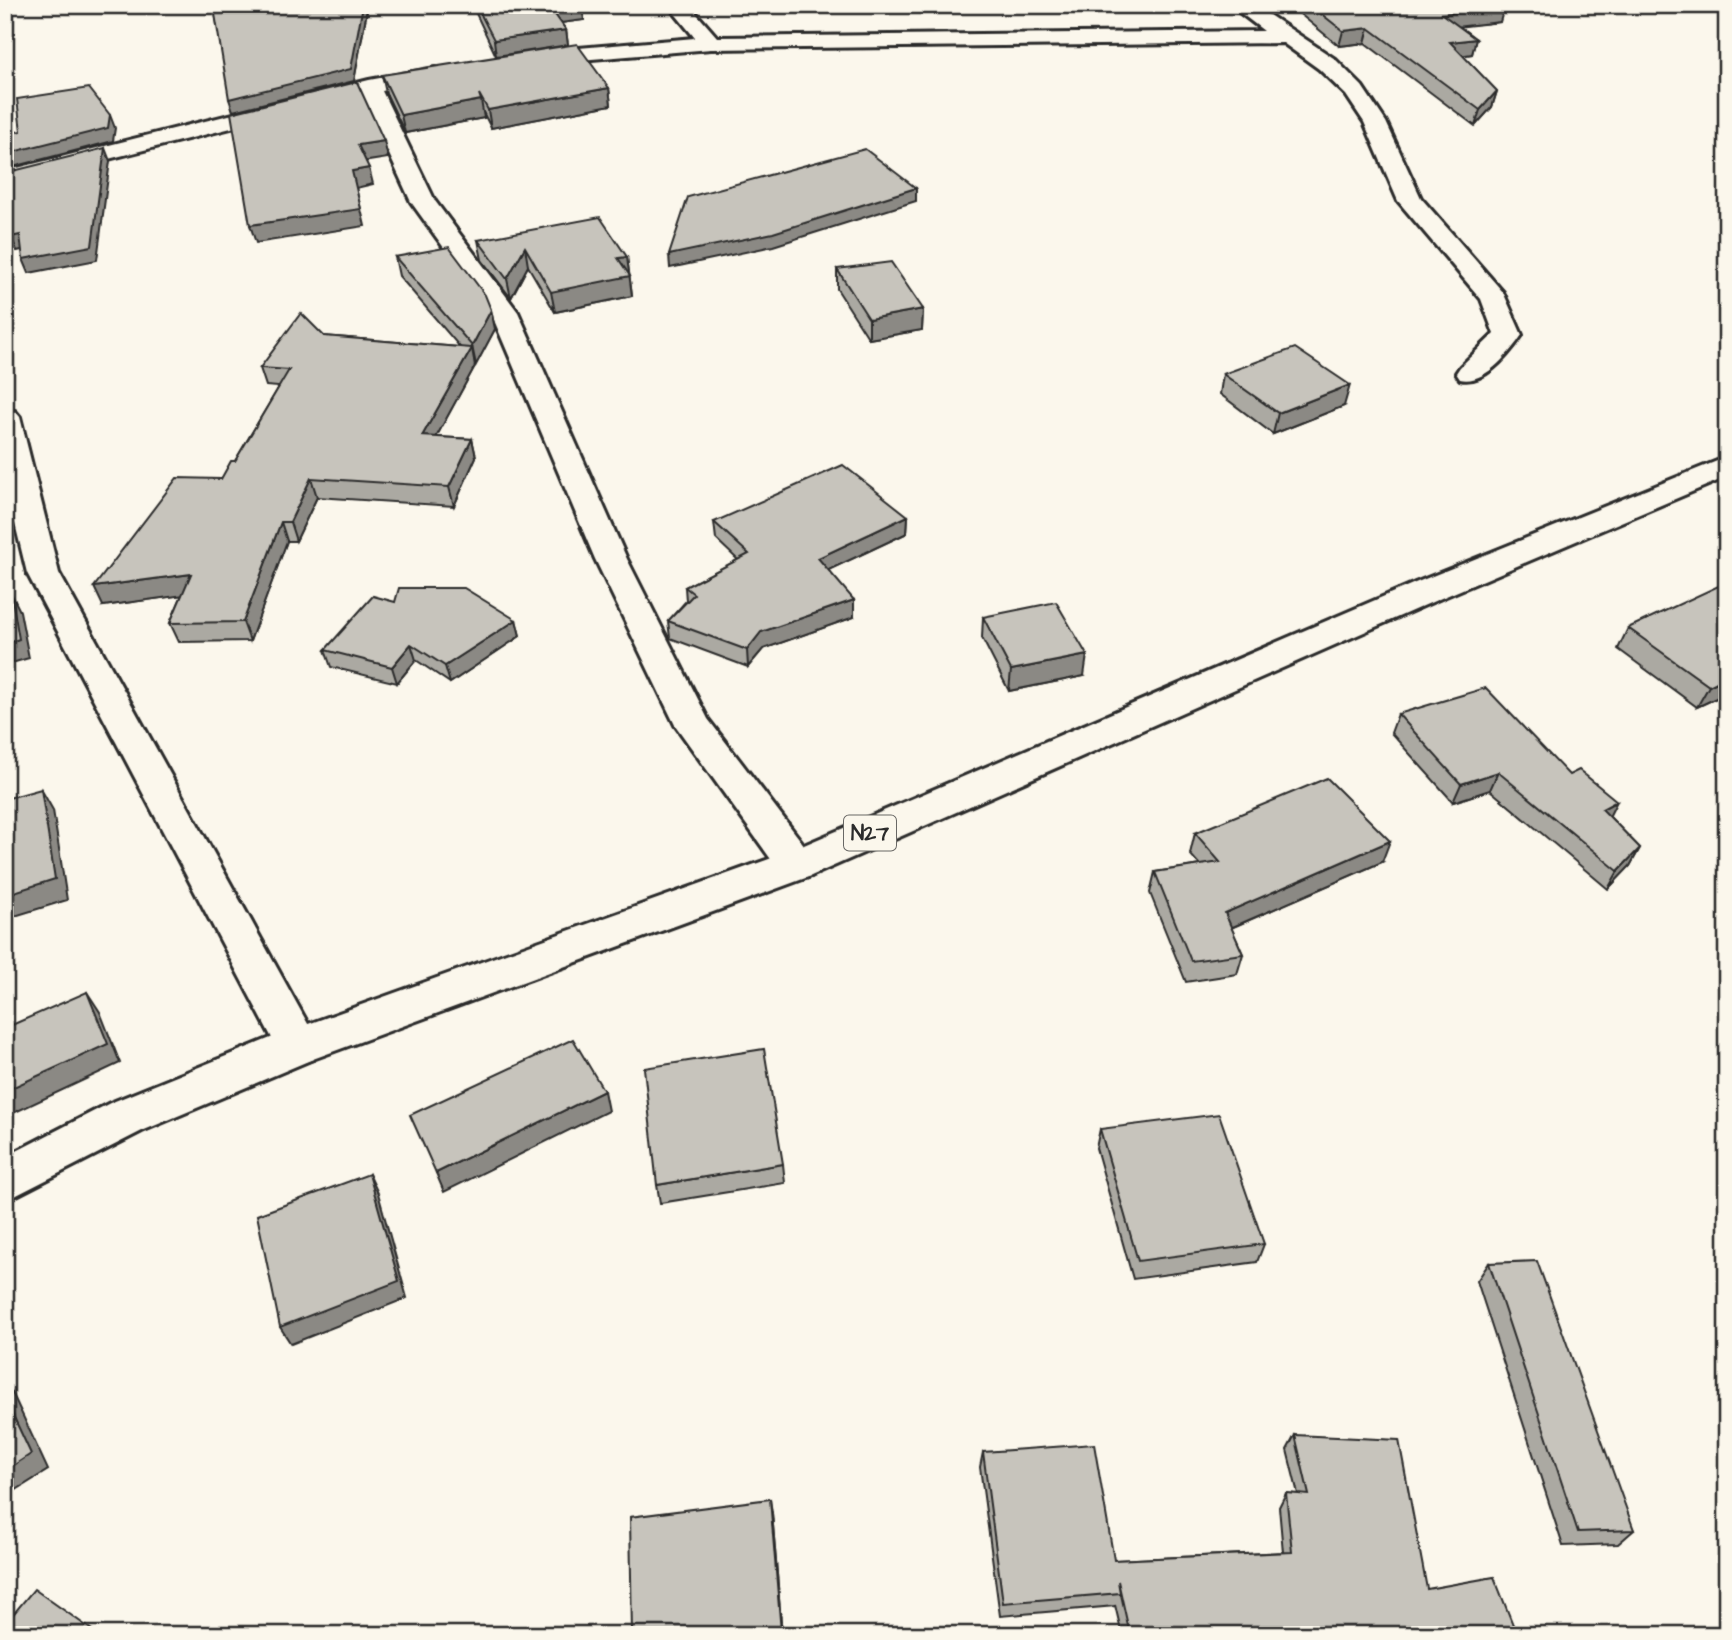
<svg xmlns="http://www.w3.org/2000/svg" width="1732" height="1640" viewBox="0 0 1732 1640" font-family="'Architects Daughter',sans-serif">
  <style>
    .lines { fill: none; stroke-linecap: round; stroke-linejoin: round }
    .minor-casing { stroke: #2b2b2b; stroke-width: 6 }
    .major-casing { stroke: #2b2b2b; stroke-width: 6 }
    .minor { fill: #fbf7ec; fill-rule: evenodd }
    .major { fill: #fbf7ec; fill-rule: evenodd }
    .wall { fill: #aba9a2; stroke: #2b2b2b; stroke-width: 2 }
    .shaded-wall { fill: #8b8984; stroke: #2b2b2b; stroke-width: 2 }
    .building { fill: #c7c4bc; stroke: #2b2b2b; stroke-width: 2 }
    .labels { text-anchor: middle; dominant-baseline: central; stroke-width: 7; stroke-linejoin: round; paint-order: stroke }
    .shield { fill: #fbf7ec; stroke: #696865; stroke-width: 2 }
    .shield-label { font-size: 21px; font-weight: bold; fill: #2b2b2b }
  </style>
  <rect width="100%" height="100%" fill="#fbf7ec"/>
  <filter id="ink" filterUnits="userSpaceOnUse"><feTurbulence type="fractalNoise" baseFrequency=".0143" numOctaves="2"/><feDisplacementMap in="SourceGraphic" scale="14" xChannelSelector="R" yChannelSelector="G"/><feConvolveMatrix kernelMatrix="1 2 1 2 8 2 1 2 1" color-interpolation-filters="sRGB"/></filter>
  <g filter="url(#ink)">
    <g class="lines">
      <defs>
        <g id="minor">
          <path d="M668,5H689L717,37L1264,31L1230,5H1254L1335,59L1362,86L1386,122L1421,198L1503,292L1522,335C1509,354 1484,385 1460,379L1456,373L1460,367L1494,334L1481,299L1398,201L1364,122L1346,95L1319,69L1283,43L711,49L532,64L521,58L532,52L695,38Z"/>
          <path d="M435,68L443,70L446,75L443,80L382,91L435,201L518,312L627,559L708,719L811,854L817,865L811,876L797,880L783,876L675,725L595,559L491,313L411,202L362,95L5,185V171L369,80Z"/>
          <path d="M5,408L15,411L20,417L59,573L313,1033L320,1046L313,1059L298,1064L283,1059L27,573L5,482Z"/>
        </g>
        <path id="major" d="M1727,457V477L1439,599L811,876L313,1059L142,1131L5,1201V1157L110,1103L283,1033L783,854L1415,583Z"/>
      </defs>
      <use href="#minor" class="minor-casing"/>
      <use href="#major" class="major-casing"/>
      <use href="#minor" class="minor"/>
      <use href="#major" class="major"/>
    </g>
    <g class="wall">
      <path d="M205,5H368L354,81L233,111L215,13Z"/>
      <path d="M472,5H582L584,20L561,23L566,30L568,45L496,56Z"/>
      <path d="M1289,5H1501L1500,22L1459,26L1476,39L1472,54L1462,55L1497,91L1492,107L1475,126L1365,43L1339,46Z"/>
      <path d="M382,75L609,88L611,105L491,128L483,112L484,118L405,133L386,93Z"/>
      <path d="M478,240L627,257L632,296L555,312L528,266L511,298L482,260Z"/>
      <path d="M395,257L491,310L495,329L436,437L472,439L476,457L454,506L317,497L296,541H287L250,641L179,642L170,623L182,595L103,606L221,479L235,461L279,387L266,386L260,368L324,336L460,347L399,276Z"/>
      <path d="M837,269L923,309L922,330L869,339L837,289Z"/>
      <path d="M1223,374L1344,406L1273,434L1220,394Z"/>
      <path d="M908,516L907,533L828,570L854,617L763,649L748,667L670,638L668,621L686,601L685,587L738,560L716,539L714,522Z"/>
      <path d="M395,602L516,620L520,636L450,683L416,660L397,683L331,667L325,650Z"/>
      <path d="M983,617L1084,676L1009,691L982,638Z"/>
      <path d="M1628,628L1727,693L1697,707L1618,649Z"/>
      <path d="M1398,714L1609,816L1640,848L1630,866L1608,889L1490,790L1453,802L1391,733Z"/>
      <path d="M1195,833L1382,862L1231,928L1243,954L1237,974L1186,982L1150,893L1155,872L1200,865L1190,854Z"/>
      <path d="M1100,1129L1264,1244L1257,1262L1133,1279L1096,1148Z"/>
      <path d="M783,1164L785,1183L660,1203L657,1185Z"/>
      <path d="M1489,1263L1634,1530L1618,1544L1563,1546L1477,1281Z"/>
      <path d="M1295,1435L1427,1589L1517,1635H1122L1115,1605V1606L1000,1616L980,1467L983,1452L1114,1560L1283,1552L1279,1507L1286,1493L1298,1494L1287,1450Z"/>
      <path d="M772,1513L782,1635H632Z"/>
    </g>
    <g class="shaded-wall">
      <path d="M363,5H368L354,81L233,111L229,99Z"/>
      <path d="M578,5H582L584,20L553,24L551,9Z"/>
      <path d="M1504,8L1500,22L1438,29L1442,14Z"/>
      <path d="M1369,28L1365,43L1339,46L1343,31Z"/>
      <path d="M566,30L568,45L496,56L494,40Z"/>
      <path d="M1476,39L1472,54L1446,58L1450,42Z"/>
      <path d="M609,88L611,105L491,128L488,110Z"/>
      <path d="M1497,91L1492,107L1475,126L1480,110Z"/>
      <path d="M481,100L484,118L405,133L401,115Z"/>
      <path d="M110,115L115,128L113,141L5,169V154Z"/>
      <path d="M384,141L388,158L362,162L358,145Z"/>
      <path d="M105,148L110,161L97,260L29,273L23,259Z"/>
      <path d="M369,168L373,184L356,188L365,226L256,243L250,225L352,171Z"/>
      <path d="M916,188V201L773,246L670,268L669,255Z"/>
      <path d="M9,230L20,235L26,249L17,251L14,244L5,246V231Z"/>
      <path d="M525,247L528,266L511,298L507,279Z"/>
      <path d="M627,257L632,296L555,312L551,292L618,258Z"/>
      <path d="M923,309L922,330L869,339V319Z"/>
      <path d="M491,310L495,329L476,365L472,346Z"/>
      <path d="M472,348L475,366L427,454L422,436Z"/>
      <path d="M1350,385L1344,406L1273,434L1278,413Z"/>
      <path d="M472,439L476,457L454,506L449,487Z"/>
      <path d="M311,478L317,497L296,541L290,522Z"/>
      <path d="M908,516L907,533L818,575V558Z"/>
      <path d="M281,522L287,541L250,641L243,622Z"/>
      <path d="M191,574L199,593L103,606L94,587Z"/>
      <path d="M11,593L20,611L29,658L5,665V644Z"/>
      <path d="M854,600V617L763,649L748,667L747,650L761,632Z"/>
      <path d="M516,620L520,636L450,683L445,666Z"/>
      <path d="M411,644L416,660L397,683L392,667Z"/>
      <path d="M1087,655L1084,676L1009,691L1011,670Z"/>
      <path d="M1727,677V693L1697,707L1709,686Z"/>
      <path d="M1498,772L1490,790L1453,802L1461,784Z"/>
      <path d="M41,789L53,810L67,900L5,919V895Z"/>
      <path d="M1617,801L1608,819L1602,809Z"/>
      <path d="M1390,841L1382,862L1219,933L1225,913Z"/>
      <path d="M1640,848L1630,866L1608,889L1618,871Z"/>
      <path d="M87,992L100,1012L120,1063L5,1117V1091Z"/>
      <path d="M604,1091L608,1111L444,1192L436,1173Z"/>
      <path d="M369,1174L378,1193L407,1298L291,1344L280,1327Z"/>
      <path d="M5,1383L10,1388L48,1470L5,1497Z"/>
      <path d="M770,1499L772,1513L782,1635L781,1632Z"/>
    </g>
    <g class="building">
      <path d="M216,5H363L351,69L229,99L215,14Z"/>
      <path d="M476,5H578L551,9L566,30L494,40Z"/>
      <path d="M1310,5H1501L1504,8L1442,14L1476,39L1450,42L1497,91L1480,110L1369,28L1343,31Z"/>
      <path d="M577,44L609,88L488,110L479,94L481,100L401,115L382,75Z"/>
      <path d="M357,82L384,141L358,145L369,168L352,171L361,209L250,225L231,113Z"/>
      <path d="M89,88L110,115L108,128L5,154V134L21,131L17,99Z"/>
      <path d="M105,148L92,246L23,259L20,235L11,237L9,230L5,231V173Z"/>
      <path d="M865,149L916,188L773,233L669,255L688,197Z"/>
      <path d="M600,217L627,257L618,258L630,276L551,292L525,247L507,279L478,240Z"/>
      <path d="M449,247L485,295L491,310L472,346L395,257Z"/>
      <path d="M891,262L923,309L869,319L837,269Z"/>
      <path d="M301,313L324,336L472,348L422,436L472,439L449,487L311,478L290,522H281L243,622L170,623L191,574L94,587L177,478L221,479L231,461H235L289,370L260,368Z"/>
      <path d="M1295,348L1350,385L1278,413L1223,374Z"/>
      <path d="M843,465L908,516L818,558L854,600L761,632L747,650L668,621L694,594L685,587L749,554L714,522Z"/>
      <path d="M1727,582V677L1709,686L1628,628Z"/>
      <path d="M399,588H464L516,620L445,666L411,644L392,667L325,650L373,596L395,602Z"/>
      <path d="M11,593L19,639L5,644V595Z"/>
      <path d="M1056,602L1087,655L1011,670L983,617Z"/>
      <path d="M1486,688L1569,775L1579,770L1617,801L1602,809L1640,848L1618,871L1498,772L1461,784L1398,714Z"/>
      <path d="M1327,778L1390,841L1225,913L1243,954L1191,961L1155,872L1220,862L1195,833Z"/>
      <path d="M41,789L55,879L5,895V799Z"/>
      <path d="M87,992L108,1044L5,1091V1028Z"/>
      <path d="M573,1039L604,1091L436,1173L410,1115Z"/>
      <path d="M764,1049L783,1164L657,1185L644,1068Z"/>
      <path d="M1219,1114L1264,1244L1138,1261L1100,1129Z"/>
      <path d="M369,1174L399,1281L280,1327L257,1215Z"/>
      <path d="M1537,1261L1634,1530L1578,1532L1489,1263Z"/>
      <path d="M5,1398L31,1454L5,1471Z"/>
      <path d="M1295,1435L1399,1440L1427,1589L1494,1577L1517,1635H1130L1118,1581L1120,1593L1003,1603L983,1452L1094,1444L1114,1560L1292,1552L1286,1493L1309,1495Z"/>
      <path d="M770,1499L781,1632L771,1633V1635H632L630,1517Z"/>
      <path d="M34,1589L99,1635H5V1624Z"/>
    </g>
  </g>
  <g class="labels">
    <rect class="shield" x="844" y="815.5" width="52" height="35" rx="5"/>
    <g class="shield-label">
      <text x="870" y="833">N27</text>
    </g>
  </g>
  <rect width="1732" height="1640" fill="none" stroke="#fbf7ec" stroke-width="28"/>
  <rect x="14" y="14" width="1704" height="1612" fill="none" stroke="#2b2b2b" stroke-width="2.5" filter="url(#ink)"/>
</svg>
